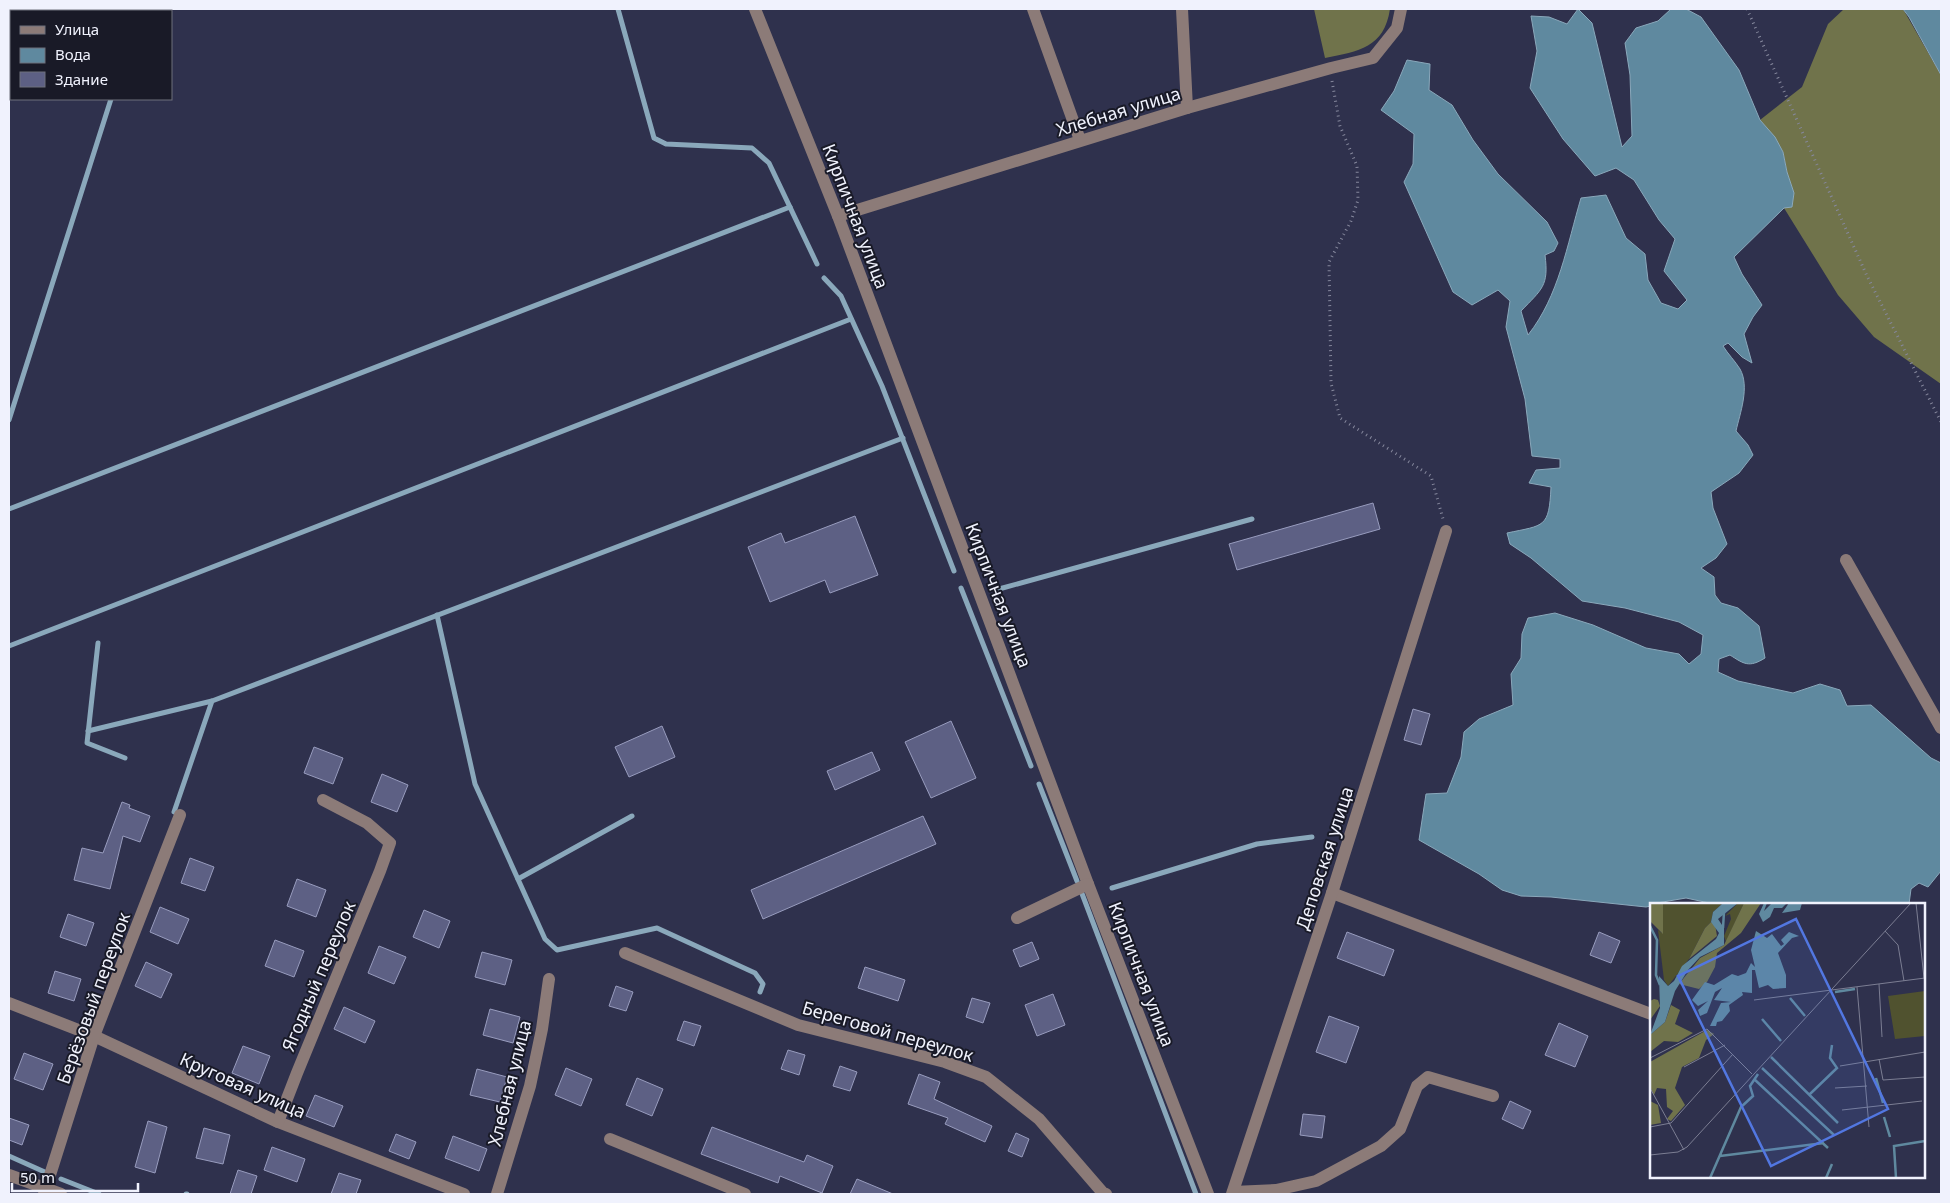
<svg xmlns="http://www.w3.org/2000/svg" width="1950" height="1203" viewBox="0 0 1950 1203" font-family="'Noto Sans',sans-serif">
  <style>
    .forest { fill: #70734b }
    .water { fill: #5f899f; stroke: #8aa8bb }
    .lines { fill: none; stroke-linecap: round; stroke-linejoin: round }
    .stream { stroke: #8aa8bb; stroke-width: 5 }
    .building { fill: #5d6084; stroke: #989cbe }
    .path { stroke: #86889d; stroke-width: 3; stroke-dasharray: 1 4; stroke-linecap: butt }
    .minor { stroke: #8c7b78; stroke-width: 12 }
    .labels { text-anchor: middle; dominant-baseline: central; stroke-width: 4; stroke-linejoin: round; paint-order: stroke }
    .street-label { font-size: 18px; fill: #f0f2fd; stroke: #191a27 }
    .inset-river { fill: none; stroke: #5f899f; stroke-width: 2.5 }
    .inset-road { fill: none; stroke: #7c7e93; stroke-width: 1 }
    .view { fill: #5277e1; fill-opacity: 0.15; stroke: #5277e1; stroke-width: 2.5 }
    .inset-edge { fill: none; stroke: #f0f2fd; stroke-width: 2.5 }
  </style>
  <rect width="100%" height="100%" fill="#2f314d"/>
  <g class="forest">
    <path d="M1314,9H1390C1384,48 1359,51 1325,58Z"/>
    <path d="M1844,9H1903L1941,75V384L1874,337L1838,295L1784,208L1787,172L1783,152L1760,120L1802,87L1828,24Z"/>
  </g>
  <g class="water">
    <path d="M1578,9L1592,23L1622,147L1632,136L1630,75L1625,43L1636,28L1658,21L1671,9H1686L1701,17L1739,70L1760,120L1775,137L1783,152L1787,172L1794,193L1792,207L1784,208L1734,257L1742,274L1762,305L1753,317L1744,334L1752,363L1742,357L1728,343L1723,346C1728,354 1735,361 1740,369C1750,387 1740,413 1736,431L1748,445L1753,455L1739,473L1711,492L1713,508L1727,544L1716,558L1701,568L1714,577L1715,595L1721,603L1738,608L1759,626L1765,658C1749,668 1744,664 1730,655L1719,659L1718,672L1738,681L1793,693L1820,684L1840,690L1847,706L1871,705L1931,758L1941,763V871L1928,887L1919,883L1911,889L1909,904H1714L1686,898L1651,904V906L1646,907L1551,897L1521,896L1502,890L1479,874L1419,840L1426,794L1447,793L1461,757L1464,732L1479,719L1513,705L1511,674L1521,658L1522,634L1528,618L1555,613L1593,625L1646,648L1679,654L1689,664L1701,654L1703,635L1679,622L1625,608L1582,601L1531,558L1510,544L1507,533C1545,525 1549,528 1551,487L1529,483L1536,470L1560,468V459L1532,456L1525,399L1506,327L1510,301L1498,290L1472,305L1453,292L1404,182L1413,164L1414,134L1381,110L1394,91L1407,60L1430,64L1429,90L1452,105L1473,140L1498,174L1547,222L1558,243L1554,251L1545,255C1549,286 1542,289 1521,311L1528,335C1559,296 1567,245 1581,198L1606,195L1626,238L1645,254L1648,280L1661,303L1678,309L1687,300L1664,271L1675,239L1659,220L1634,180L1616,168L1595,176L1563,139L1530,88L1537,51L1531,16L1549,17L1567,24Z"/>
    <path d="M1903,9H1941V75L1909,17Z"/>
  </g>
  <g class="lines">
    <g class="stream">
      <path d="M618,9L654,138L666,144L752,148L769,163L817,264"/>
      <path d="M139,11L140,9"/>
      <path d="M824,278L841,296L882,386L954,571"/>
      <path d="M9,420L111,99"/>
      <path d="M9,509L790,207"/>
      <path d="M961,588L1031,766"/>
      <path d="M999,589L1252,519"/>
      <path d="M437,615L475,784L545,939L557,950L657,928L755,973L763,984L760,992"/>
      <path d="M98,643L87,743L125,758"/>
      <path d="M9,646L851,319"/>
      <path d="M88,731L212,701L903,438"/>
      <path d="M1039,784L1077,881"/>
      <path d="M174,812L212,701"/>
      <path d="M518,879L632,816"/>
      <path d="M1112,888L1257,844L1312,837"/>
      <path d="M1081,891L1196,1194"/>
      <path d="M9,1156L47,1173"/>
      <path d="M61,1179L99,1194"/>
      <path d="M186,1194H187"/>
    </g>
  </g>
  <g class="building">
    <path d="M1373,503L1380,529L1237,570L1229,544Z"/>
    <path d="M855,516L878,575L830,593L825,580L770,602L748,547L781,533L785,543Z"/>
    <path d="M1413,709L1430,714L1421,745L1404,740Z"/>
    <path d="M951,721L976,778L931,798L905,742Z"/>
    <path d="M662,726L675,757L629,777L615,747Z"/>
    <path d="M314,747L343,758L333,784L304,773Z"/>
    <path d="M872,752L880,770L835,790L827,771Z"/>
    <path d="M382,774L408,785L397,812L371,802Z"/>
    <path d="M122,802L130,805L129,808L150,816L140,842L123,836L110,889L74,880L82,848L103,853Z"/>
    <path d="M923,816L936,844L763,919L751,890Z"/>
    <path d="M190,858L214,867L205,891L181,883Z"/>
    <path d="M297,879L326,890L316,917L287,906Z"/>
    <path d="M160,907L189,919L178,944L150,932Z"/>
    <path d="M424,910L450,921L439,948L413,937Z"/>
    <path d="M68,914L94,923L86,946L60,937Z"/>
    <path d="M1347,932L1394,950L1384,976L1337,958Z"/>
    <path d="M1599,932L1620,941L1611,963L1590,955Z"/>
    <path d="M275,940L304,951L294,977L265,966Z"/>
    <path d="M1032,942L1039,959L1020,967L1013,950Z"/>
    <path d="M379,946L406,957L394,984L368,973Z"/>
    <path d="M482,952L512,960L505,985L475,977Z"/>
    <path d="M146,962L172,974L161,998L135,986Z"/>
    <path d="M865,967L905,980L898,1001L858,988Z"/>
    <path d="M55,971L81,979L74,1001L48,993Z"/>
    <path d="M616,986L633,992L626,1011L609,1006Z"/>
    <path d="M1053,994L1065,1025L1037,1036L1025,1005Z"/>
    <path d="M972,998L990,1003L983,1023L966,1017Z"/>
    <path d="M344,1007L375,1021L365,1043L334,1029Z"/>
    <path d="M490,1009L520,1017L513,1043L483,1035Z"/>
    <path d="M1329,1016L1359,1027L1346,1063L1316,1052Z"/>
    <path d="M684,1021L701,1026L694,1046L677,1040Z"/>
    <path d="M1559,1023L1588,1036L1575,1067L1545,1055Z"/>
    <path d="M243,1046L270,1056L259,1084L232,1073Z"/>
    <path d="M788,1050L805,1055L799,1075L781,1069Z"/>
    <path d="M24,1053L53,1064L43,1090L14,1079Z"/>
    <path d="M840,1066L857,1072L850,1091L833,1086Z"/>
    <path d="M566,1068L592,1079L581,1106L555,1095Z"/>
    <path d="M477,1069L507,1077L500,1102L470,1095Z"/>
    <path d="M919,1074L940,1082L934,1099L992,1126L985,1142L945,1124L948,1118L908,1104Z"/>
    <path d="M637,1078L663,1089L652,1116L626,1105Z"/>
    <path d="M315,1095L343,1106L334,1127L306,1116Z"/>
    <path d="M1510,1101L1531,1111L1523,1129L1502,1119Z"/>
    <path d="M1303,1114L1325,1116L1322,1138L1300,1135Z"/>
    <path d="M9,1118L29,1125L22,1145L9,1140Z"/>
    <path d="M148,1121L167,1127L155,1173L135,1167Z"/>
    <path d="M712,1127L804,1162L807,1155L833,1166L822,1193L780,1176L778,1183L701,1154Z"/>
    <path d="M204,1128L230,1135L223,1164L196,1158Z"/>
    <path d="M1016,1133L1029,1139L1022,1157L1008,1151Z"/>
    <path d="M396,1134L416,1142L409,1159L389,1151Z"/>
    <path d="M453,1136L487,1149L479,1171L445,1158Z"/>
    <path d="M272,1147L305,1159L297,1182L264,1170Z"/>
    <path d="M238,1170L257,1176L251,1194H230Z"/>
    <path d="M339,1173L361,1180L356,1194H331Z"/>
    <path d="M857,1179L893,1194H850Z"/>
  </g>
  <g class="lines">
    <g class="path">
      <path d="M1747,9L1867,276L1941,422"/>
      <path d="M1332,81L1340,126L1357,166L1358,200L1351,221L1329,262L1331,383L1340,418L1431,476L1443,519"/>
    </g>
    <g class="minor">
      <path d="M755,9L838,216L1088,884L1208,1194"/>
      <path d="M1033,9L1080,140"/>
      <path d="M1182,9L1187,108"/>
      <path d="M838,216L1187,108L1331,68L1373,58L1397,28L1401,9"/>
      <path d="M1846,560L1941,728"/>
      <path d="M1332,893L1651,1014"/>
      <path d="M1017,918L1088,884"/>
      <path d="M625,953L798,1025L945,1062L986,1077L1039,1119L1103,1193L1106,1194"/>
      <path d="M9,1003L94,1036L278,1122L464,1194"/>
      <path d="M278,1122L297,1073L380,871L390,843L367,823L323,800"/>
      <path d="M610,1139L745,1194"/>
      <path d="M9,1175L61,1194"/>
      <path d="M1233,1192L1276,1190L1316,1181L1381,1146L1400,1129L1417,1086L1428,1077L1493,1096"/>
      <path d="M44,1194L94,1036L180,815"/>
      <path d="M497,1194L530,1086L542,1029L549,979"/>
      <path d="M1232,1194L1332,893L1446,531"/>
    </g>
  </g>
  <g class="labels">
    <g class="street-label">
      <text transform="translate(1118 111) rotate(-17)">Хлебная улица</text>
      <text transform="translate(856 216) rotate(69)">Кирпичная улица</text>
      <text transform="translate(999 595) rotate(69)">Кирпичная улица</text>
      <text transform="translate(1324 858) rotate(-72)">Деповская улица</text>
      <text transform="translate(1142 974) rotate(69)">Кирпичная улица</text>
      <text transform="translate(318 976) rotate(-67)">Ягодный переулок</text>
      <text transform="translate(93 998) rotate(-70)">Берёзовый переулок</text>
      <text transform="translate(888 1031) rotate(16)">Береговой переулок</text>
      <text transform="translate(509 1083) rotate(-76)">Хлебная улица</text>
      <text transform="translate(243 1085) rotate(24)">Круговая улица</text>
    </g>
  </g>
  <g transform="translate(1650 903)">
    <rect width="275" height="275" fill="#2f314d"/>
    <path d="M13,0L72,1L63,9L61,19L55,25L39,56L18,83L14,77L8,27L12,30ZM88,0H94L76,39L74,33L81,16L80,11L75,13ZM275,88V133L245,136L238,93Z" fill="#50522f"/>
    <path d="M0,0H13V31L0,18ZM94,0H111L91,30L67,50L65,64L57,79L49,86L29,81L50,55L74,42ZM61,19L65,21L67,33L39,56L55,25ZM4,96L8,97L10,103L0,117V98ZM21,102L30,107L25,121L43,130L28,139L14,138L0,149V132L15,119ZM57,127L64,131L56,137L49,155L32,164L25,185L35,202L21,218L17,216L23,208L17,204L16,186L7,185L4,192L0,184V159ZM0,198L8,202L11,220L0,222Z" fill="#70734b"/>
    <path d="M88,0L68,16L74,25V42L50,54L38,67L25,88L15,119L0,132L10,105L9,73L18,83L24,78L32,63L66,36L69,30L61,19L63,9L72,1ZM114,0H117L114,8L122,0H137L132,5H124L120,14L113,19L109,11ZM139,0H152L150,7L132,10ZM106,28L117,35L122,31L131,43L134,41L131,37L139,29L149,33L142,35L128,50L136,72V85L123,86L118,82L109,85L105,67H102V90L92,89L93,92L79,102L80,108L72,118L67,119L66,123H60L71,100L81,99L64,97L72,85L65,89L57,110L50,113L48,107L58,98L48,103L42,97L55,79L64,82L82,71L88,73L96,70L101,60L105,64L101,47Z" fill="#5f899f"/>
    <path class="inset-river" d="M0,23L7,37L6,72L10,82M73,25L74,9M185,89L205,86M140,95L155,113M112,116L131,138M121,154L188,220M112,165L184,232M226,175L233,200M104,176L178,245M160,191L187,165L180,155L182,142M234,214L240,234M70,253L174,240M60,275L91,204L103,193L100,183L108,171M176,275L182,261M246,275L244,243L275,238"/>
    <path class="inset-road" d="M266,0L274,75M235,28L248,42L254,78M229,81L232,134M207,84L219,224M104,97L275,75M0,155L57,126L102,171M229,156L233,177L275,174M190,163L275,149M34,164L75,142M0,185L34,247M185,185L217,183M192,207L272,198M0,224L21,220L83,151M0,252L28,249L37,244L261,0"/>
    <path class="view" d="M146,16L238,206L121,263L28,73Z"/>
    <rect width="275" height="275" class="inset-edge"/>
  </g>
  <rect width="1950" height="1203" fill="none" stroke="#f0f2fd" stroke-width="20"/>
  <rect x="10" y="10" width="162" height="90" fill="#191a27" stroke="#6f707d"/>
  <rect x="20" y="26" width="25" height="8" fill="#8c7b78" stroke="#6f707d"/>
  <text x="55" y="35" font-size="15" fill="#f0f2fd">Улица</text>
  <rect x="20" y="48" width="25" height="15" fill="#5f899f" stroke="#6f707d"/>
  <text x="55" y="60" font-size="15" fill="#f0f2fd">Вода</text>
  <rect x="20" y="72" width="25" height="15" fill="#5d6084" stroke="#6f707d"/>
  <text x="55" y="85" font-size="15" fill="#f0f2fd">Здание</text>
  <path d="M12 1183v8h126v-8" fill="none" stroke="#f0f2fd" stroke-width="2.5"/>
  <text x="20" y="1183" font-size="15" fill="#f0f2fd" stroke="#191a27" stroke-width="4" paint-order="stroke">50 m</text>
</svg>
